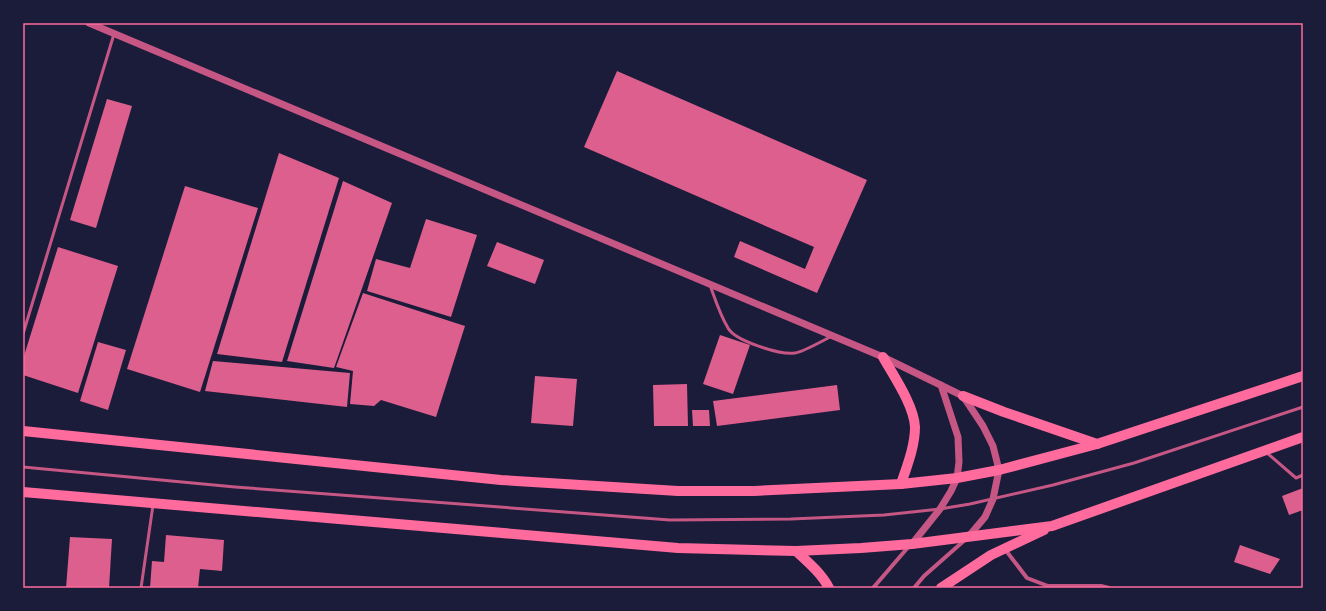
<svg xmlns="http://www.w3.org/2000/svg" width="1326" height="611" viewBox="0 0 1326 611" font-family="'Exo 2',sans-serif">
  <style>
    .building { fill: #dd5f8e }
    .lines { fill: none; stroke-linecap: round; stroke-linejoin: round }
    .service { stroke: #c65784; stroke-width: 3 }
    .minor { stroke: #c65784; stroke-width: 4 }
    .tertiary { stroke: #c65784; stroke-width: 7 }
    .primary { stroke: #ff6b9d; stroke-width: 10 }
    .neatline { fill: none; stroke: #ff6b9d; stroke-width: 1.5 }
  </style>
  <rect width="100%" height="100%" fill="#1b1b3a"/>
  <g class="building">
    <path d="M617,71L867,180L817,293L734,257L740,241L805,269L814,247L584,147Z"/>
    <path d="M107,99L132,106L96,228L70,220Z"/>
    <path d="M279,153L339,178L282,362L217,354Z"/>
    <path d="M343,181L392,203L334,368L287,361Z"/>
    <path d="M185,186L258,208L200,392L127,369Z"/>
    <path d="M426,219L477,235L451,317L367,291L376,259L410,268Z"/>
    <path d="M497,242L544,260L535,284L487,266Z"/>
    <path d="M58,247L118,266L78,393L23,375V359Z"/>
    <path d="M363,293L465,326L436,417L381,400L374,406L350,404L353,371L336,367Z"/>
    <path d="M720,335L750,345L733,394L703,384Z"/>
    <path d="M98,342L126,350L108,410L80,401Z"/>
    <path d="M213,361L350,373L347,407L205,391Z"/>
    <path d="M535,376L577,379L573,426L531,423Z"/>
    <path d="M687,384L688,426H654L653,385Z"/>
    <path d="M837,385L840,410L717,426L713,401Z"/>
    <path d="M692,410H709L710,426H693Z"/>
    <path d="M1303,488V510L1289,515L1282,496Z"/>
    <path d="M166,535L224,540L222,571L200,569L198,588H150L152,561L164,562Z"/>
    <path d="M70,537L112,539L109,588H66Z"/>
    <path d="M1240,545L1280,559L1270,574L1234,562Z"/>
  </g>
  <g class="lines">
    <g class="service">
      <path d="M710,285C715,299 720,315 728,328C735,341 780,355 795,353C803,352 824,340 832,336"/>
      <path d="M23,334L114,34"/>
      <path d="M1267,453L1296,478L1303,475"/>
      <path d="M23,467L235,487L670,520L791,519L884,515L940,509L970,504L1053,485L1134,463L1303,407"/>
      <path d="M141,588L153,505"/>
    </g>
    <g class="minor">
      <path d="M1004,548L1027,578L1048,586H1101L1109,588"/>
      <path d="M873,588L910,545"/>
      <path d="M914,588L924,576L966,539"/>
    </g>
    <g class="tertiary">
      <path d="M89,23L883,357L963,396L983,426L993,446L999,470L993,499L985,517L969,536"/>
      <path d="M912,544L940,509L951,491L957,478L959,462L958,437L941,385"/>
    </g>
    <g class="primary">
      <path d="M883,357C893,375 914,405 915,427C915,446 907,466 901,484"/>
      <path d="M963,396L1004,412L1097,444"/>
      <path d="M23,431L501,480L678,491H754L901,484L957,478L999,470L1097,444L1303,376"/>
      <path d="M23,492L678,548L796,551L861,548L912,544L1052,526L1303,437"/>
      <path d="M796,551C808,562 822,574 829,588"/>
      <path d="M941,588L991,555L1044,530"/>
    </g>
  </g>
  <rect width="1326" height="611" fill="none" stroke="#1b1b3a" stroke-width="48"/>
  <rect x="24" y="24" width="1278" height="563" class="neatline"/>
</svg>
